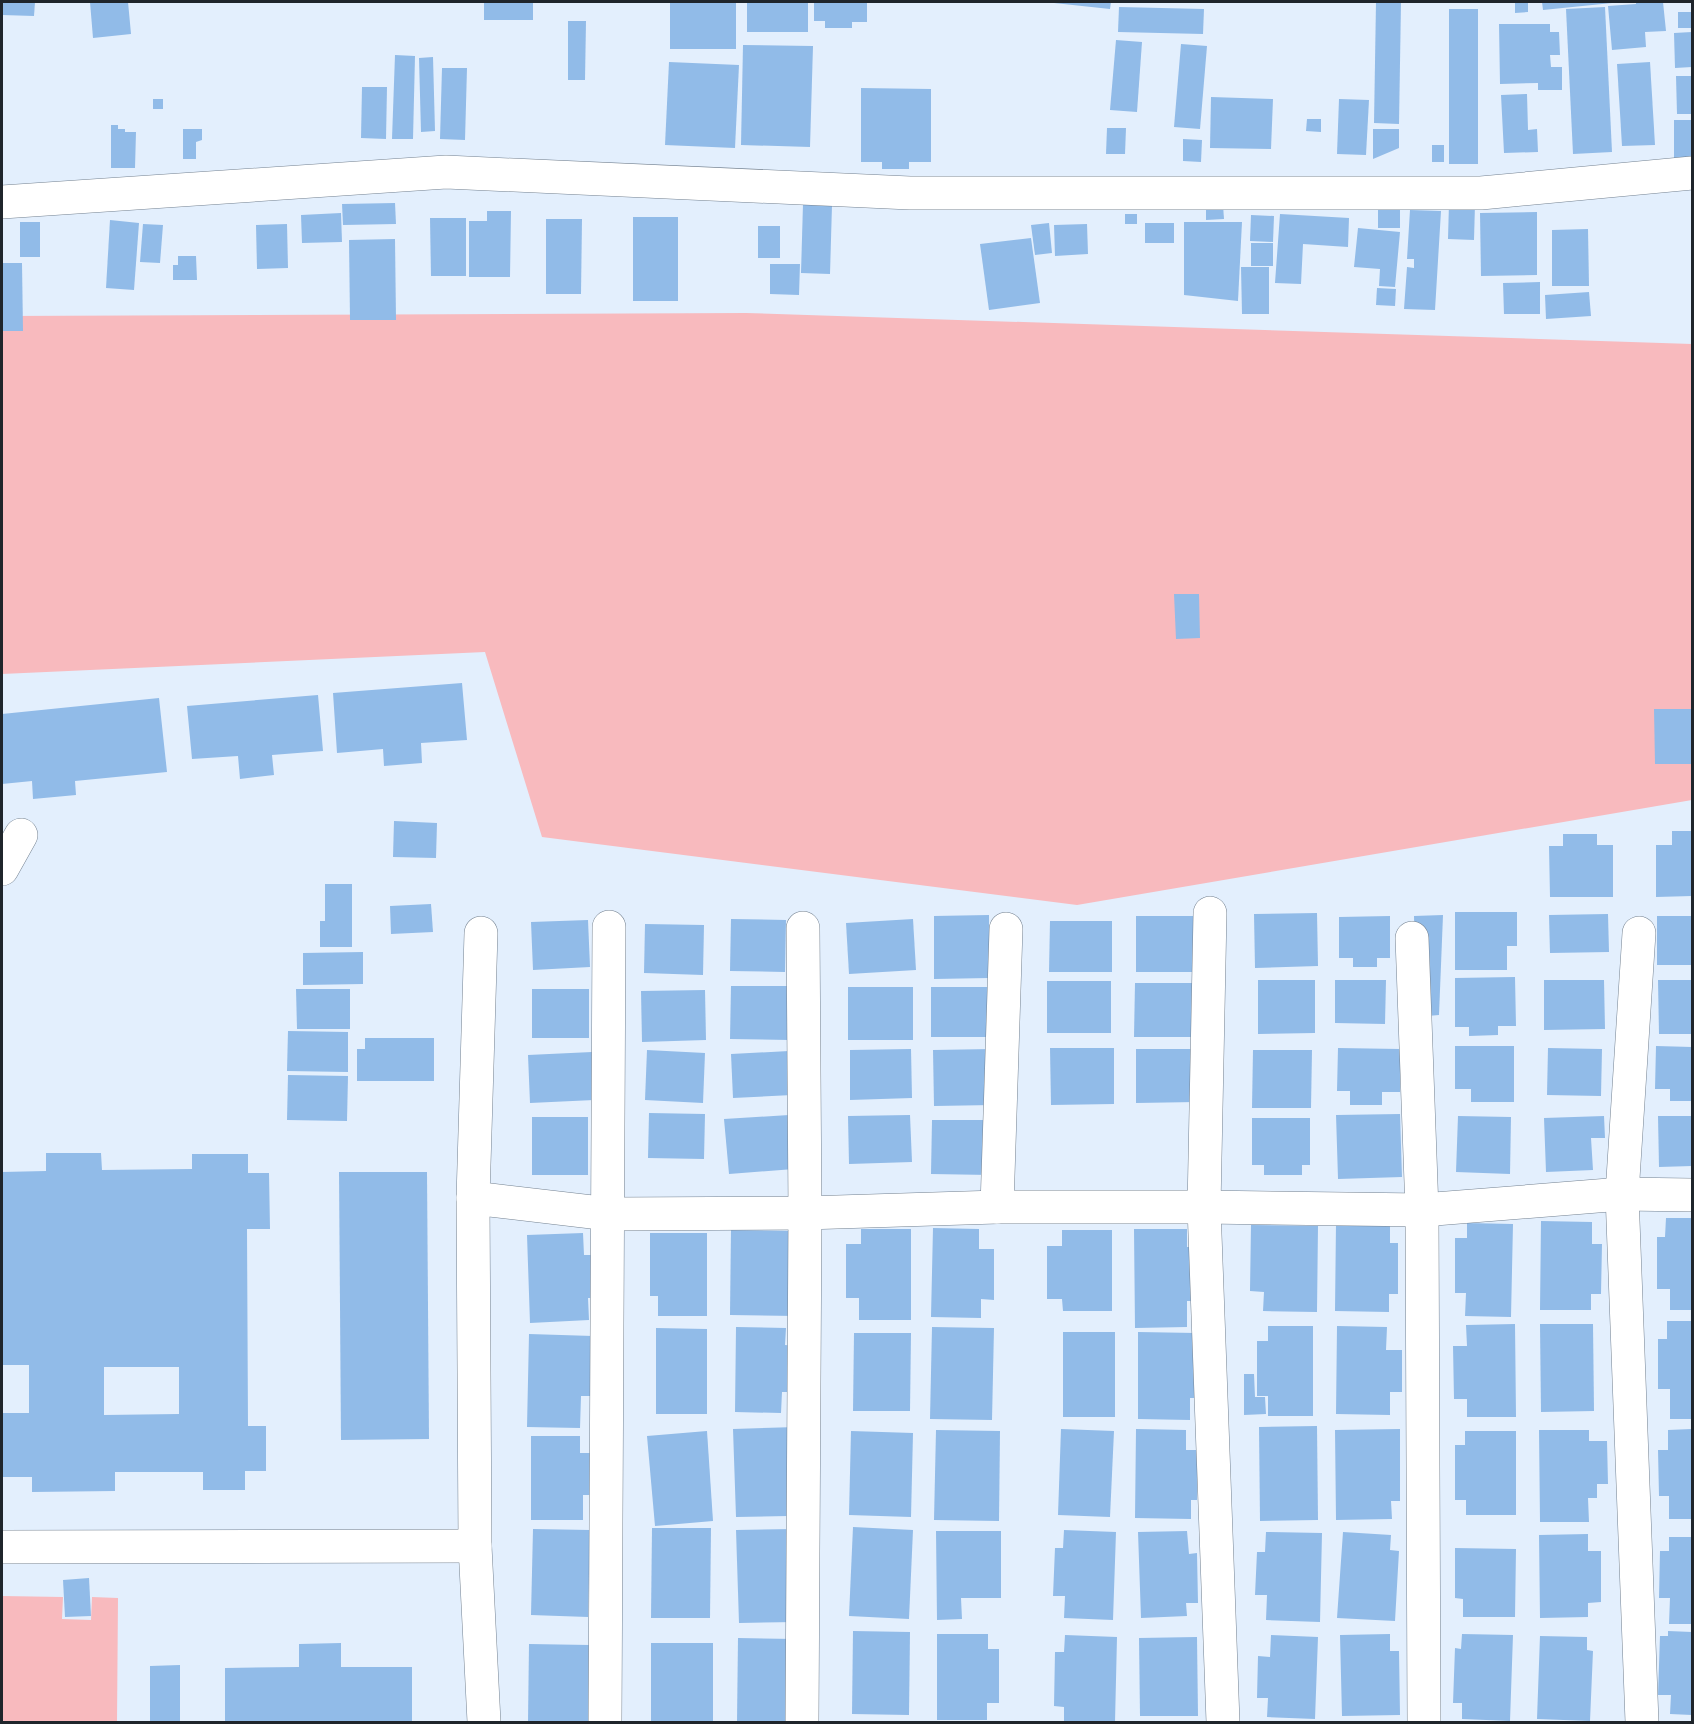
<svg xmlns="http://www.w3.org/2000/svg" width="1694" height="1724" viewBox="0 0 1694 1724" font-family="'PT Sans',sans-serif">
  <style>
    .green { fill: #f8babe }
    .building { fill: #91bbe8; fill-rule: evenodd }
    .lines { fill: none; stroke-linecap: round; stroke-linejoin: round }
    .minor-casing { stroke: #748291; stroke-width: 34 }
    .minor { stroke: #fff; stroke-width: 33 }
  </style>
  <rect width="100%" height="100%" fill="#e3effd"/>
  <g class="green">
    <path d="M746,313L1692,344V800L1077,905L542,837L485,652L2,674V316Z"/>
    <path d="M2,1596L63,1597L62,1619L91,1620L92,1597L118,1598L117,1722H2Z"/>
  </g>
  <g class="building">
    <path d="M2,2H35L34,16L2,15Z"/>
    <path d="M90,2H128L131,34L93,38Z"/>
    <rect x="484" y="2" width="49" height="18"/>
    <rect x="670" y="2" width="66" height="47"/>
    <rect x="747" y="2" width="61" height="30"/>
    <path d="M814,2H867V22H852V28H825V21H814Z"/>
    <path d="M1054,2H1111L1110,9L1054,3Z"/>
    <path d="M1376,2H1401L1399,124L1374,123Z"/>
    <path d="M1515,2H1528V12L1515,13Z"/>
    <path d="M1542,2H1612V3L1543,10Z"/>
    <path d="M1636,2H1663L1666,31L1645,32L1646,47L1612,50L1608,6L1636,4Z"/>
    <path d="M1119,7L1204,9L1203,34L1118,32Z"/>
    <path d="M1605,7L1612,152L1573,154L1566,9Z"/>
    <rect x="1449" y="9" width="29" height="155"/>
    <rect x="1678" y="12" width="14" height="16"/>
    <path d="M568,21H586L585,80H568Z"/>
    <path d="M1499,24H1550V32H1559L1560,55H1550L1551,67H1562V90H1538V83L1500,84Z"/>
    <path d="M1692,32V67L1675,68L1674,33Z"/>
    <path d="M1116,40L1142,42L1137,112L1110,110Z"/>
    <path d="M1181,44L1207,46L1200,129L1174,127Z"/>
    <path d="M743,45L813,46L810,147L741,145Z"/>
    <path d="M395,55L415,56L413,139H392Z"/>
    <path d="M433,57L435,131L421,132L419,58Z"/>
    <path d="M669,62L739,65L735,148L665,145Z"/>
    <path d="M1650,62L1655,145L1622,146L1617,64Z"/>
    <path d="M442,68H467L465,140L440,139Z"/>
    <path d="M1676,76H1692V114H1677Z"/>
    <path d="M362,87H387L386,139L361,138Z"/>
    <path d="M861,88L931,89V162H909V169H882V162H861Z"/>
    <path d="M1527,94L1528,130L1537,129L1538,152L1504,153L1501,95Z"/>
    <path d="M1211,97L1273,99L1271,149L1210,148Z"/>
    <rect x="153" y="99" width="10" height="10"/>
    <path d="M1339,99L1369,100L1366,155L1337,154Z"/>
    <path d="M1307,119H1321V132L1306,131Z"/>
    <rect x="1674" y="120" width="18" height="40"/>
    <path d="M111,125H118V129H125V132H136L135,168H111Z"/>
    <path d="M1107,128H1126L1125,154H1106Z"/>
    <path d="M183,129H202V140L196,142V159H183Z"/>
    <path d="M1373,129H1399V148L1373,159Z"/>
    <path d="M1183,139L1202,140L1201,162L1183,161Z"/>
    <rect x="1432" y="145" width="12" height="17"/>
    <path d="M395,203L396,224L343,225L342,204Z"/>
    <path d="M1449,203L1475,204L1474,240L1448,239Z"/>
    <path d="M803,204L832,205L830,274L801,273Z"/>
    <rect x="1378" y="204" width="22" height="24"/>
    <path d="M1206,205H1223L1224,219L1206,220Z"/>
    <path d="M1410,210L1441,211L1435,310L1404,309L1407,267L1414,268V259H1407Z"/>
    <path d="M487,211H511L510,277H469V221H487Z"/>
    <path d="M1537,212V275L1481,276L1480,213Z"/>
    <path d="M341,213L342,242L302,243L301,215Z"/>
    <rect x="1125" y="214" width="12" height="10"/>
    <path d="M1280,214L1349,218L1348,247L1303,244L1301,284L1275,283Z"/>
    <path d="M1251,215L1274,216L1273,242L1250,241Z"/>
    <rect x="633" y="217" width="45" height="84"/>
    <path d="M430,218H466V276H431Z"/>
    <path d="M546,219H582L581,294H546Z"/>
    <path d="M110,220L139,223L134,290L106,288Z"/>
    <rect x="20" y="222" width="20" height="35"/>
    <path d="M1184,222H1242L1238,301L1184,295Z"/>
    <path d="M1049,223L1052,253L1035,255L1031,225Z"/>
    <rect x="1145" y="223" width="29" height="20"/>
    <path d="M143,224L163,225L160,263L140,262Z"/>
    <path d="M287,224L288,268L257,269L256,225Z"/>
    <path d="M1087,224L1088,254L1055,256L1054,225Z"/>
    <rect x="758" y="226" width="22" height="32"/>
    <path d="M1358,228L1400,232L1395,287L1379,286L1380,269L1354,267Z"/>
    <path d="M1588,229L1589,286H1552V230Z"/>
    <path d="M1031,238L1040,303L989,310L980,244Z"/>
    <path d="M395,239L396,320H350L349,240Z"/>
    <rect x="1251" y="243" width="22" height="23"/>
    <path d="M178,256H196L197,280H173V265H178Z"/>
    <path d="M2,263H22L23,331H2Z"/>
    <path d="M770,264H800L799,295L770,294Z"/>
    <path d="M1241,267H1269V314H1242Z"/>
    <path d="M1540,282V314H1504L1503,283Z"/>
    <path d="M1377,288L1396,289L1395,306L1376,305Z"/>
    <path d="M1589,292L1591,316L1546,319L1545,295Z"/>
    <path d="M1174,594H1199L1200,638L1176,639Z"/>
    <path d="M462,683L467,740L421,743L422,763L384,766L383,749L337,753L333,693Z"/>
    <path d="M318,695L323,751L272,755L274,775L240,779L238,756L192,759L187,706Z"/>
    <path d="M159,698L167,772L75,781L76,795L33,799L32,781L2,784V714Z"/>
    <path d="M1654,709H1692V764H1655Z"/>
    <path d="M394,821L437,823L436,858L393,857Z"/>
    <path d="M1672,831H1692V896L1656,897V845H1672Z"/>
    <path d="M1563,834H1597V845H1613V897H1550L1549,846H1563Z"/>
    <path d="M325,884H352V947H320V921H325Z"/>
    <path d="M431,904L433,932L391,934L390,906Z"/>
    <path d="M1455,912H1517V946H1507V970H1455Z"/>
    <path d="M1317,913L1318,966L1255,968L1254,914Z"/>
    <path d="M1608,914L1609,952L1550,953L1549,915Z"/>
    <path d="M989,915V978L934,979V916Z"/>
    <path d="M1443,915L1439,1015L1416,1017L1414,916Z"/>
    <rect x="1136" y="916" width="62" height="56"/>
    <path d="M1390,916V958H1377V967H1353V958H1339V917Z"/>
    <rect x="1657" y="916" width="35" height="49"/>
    <path d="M731,919L786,920L785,972L730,971Z"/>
    <path d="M913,919L916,970L849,974L846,923Z"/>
    <path d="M588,920L590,967L533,970L531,922Z"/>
    <path d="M1050,921H1112V972H1049Z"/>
    <path d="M645,924L704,925L703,975L644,973Z"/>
    <path d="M363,952V984L303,985V953Z"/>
    <path d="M1515,977L1516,1026H1498V1035L1469,1036V1027H1455V978Z"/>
    <path d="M1258,980H1315V1033L1258,1034Z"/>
    <path d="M1335,980H1386L1385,1024L1335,1023Z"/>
    <path d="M1544,980H1604L1605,1029L1544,1030Z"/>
    <path d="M1658,980H1692V1034H1659Z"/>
    <rect x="1047" y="981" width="64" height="52"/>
    <path d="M1135,983H1195L1194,1037H1134Z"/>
    <path d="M731,986H789V1040L730,1039Z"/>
    <rect x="848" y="987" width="65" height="53"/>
    <rect x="931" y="987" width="58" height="50"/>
    <path d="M296,989H350V1029H297Z"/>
    <rect x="532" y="989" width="57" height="49"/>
    <path d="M705,990L706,1040L642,1042L641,991Z"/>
    <path d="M288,1031L348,1032V1072L287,1071Z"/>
    <path d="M365,1038H434V1081H357V1049H365Z"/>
    <path d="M1455,1046H1514V1102H1471V1089H1455Z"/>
    <path d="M1656,1046L1692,1047V1101H1670V1089H1655Z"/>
    <path d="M1050,1048H1114V1104L1051,1105Z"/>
    <path d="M1338,1048L1400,1049V1092H1382V1105H1350V1091H1337Z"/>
    <path d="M1548,1048L1602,1049L1601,1096L1547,1095Z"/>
    <path d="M911,1049L912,1098L850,1100V1050Z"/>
    <path d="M992,1049L993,1105L934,1106L933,1050Z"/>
    <path d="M1136,1049H1195L1196,1102L1136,1103Z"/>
    <path d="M647,1050L705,1053L703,1103L645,1100Z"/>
    <path d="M1253,1050H1312L1311,1108H1252Z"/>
    <path d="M789,1051L792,1095L733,1098L731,1054Z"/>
    <path d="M592,1052L594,1100L530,1103L528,1055Z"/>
    <path d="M288,1075L348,1076L347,1121L287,1120Z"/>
    <path d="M649,1113L705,1114L704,1159L648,1158Z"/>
    <path d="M1400,1114L1402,1177L1338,1179L1336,1115Z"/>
    <path d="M789,1115L794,1169L729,1174L724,1119Z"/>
    <path d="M910,1115L912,1162L849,1164L848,1116Z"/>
    <path d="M1458,1116L1511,1117L1510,1174L1456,1172Z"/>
    <path d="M1604,1116L1605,1138H1591L1593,1170L1546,1172L1544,1118Z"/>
    <path d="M1658,1116H1692V1166L1659,1167Z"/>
    <rect x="532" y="1117" width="56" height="58"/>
    <path d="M1252,1118H1310V1165H1302V1175H1264V1165H1252Z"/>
    <path d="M932,1120H990V1175L931,1174Z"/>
    <path d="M46,1153H101L102,1170L192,1169V1154H248V1173H269L270,1229H247L248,1426H266V1471H245V1490H203V1472H115V1491L32,1492V1477H2V1413H29V1365H2V1172L46,1171ZM104,1367H179V1414L104,1415Z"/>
    <path d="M339,1172H427L429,1439L341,1440Z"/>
    <path d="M1666,1218H1692V1310H1670V1289H1657V1237H1665Z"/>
    <path d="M1541,1221L1592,1222V1244H1602L1601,1294H1591V1310H1540Z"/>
    <path d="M1336,1223H1390V1243H1398V1294H1389V1312L1335,1311Z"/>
    <path d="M1467,1223L1513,1224L1511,1317L1465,1316L1466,1293H1455V1238H1467Z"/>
    <path d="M1251,1225L1318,1226L1317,1312L1263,1311L1264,1292L1250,1291Z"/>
    <path d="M933,1228L979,1229V1249H994V1300L981,1299V1318L931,1317Z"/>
    <path d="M861,1229H911V1320H859V1298H846V1244H861Z"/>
    <path d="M1134,1229H1187V1247H1194L1195,1301H1187V1327L1135,1328Z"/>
    <path d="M731,1230L797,1231L796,1316L730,1315Z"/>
    <path d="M1062,1230H1112V1311H1063L1062,1299H1047V1246H1062Z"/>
    <path d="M583,1233L584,1255H594L596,1298H588L589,1320L530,1323L527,1235Z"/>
    <path d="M650,1233H707V1316H658V1296H650Z"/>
    <path d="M1667,1321H1692V1419H1670V1389H1658V1339H1667Z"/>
    <path d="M1515,1324L1516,1417H1467V1399H1454L1453,1346H1467L1466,1325Z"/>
    <path d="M1540,1324H1593L1594,1411L1541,1412Z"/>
    <path d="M1268,1326H1313V1416H1268V1396H1257V1341H1268Z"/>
    <path d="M1337,1326L1387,1327L1386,1350H1402V1392H1390V1415L1336,1414Z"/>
    <path d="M736,1327L786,1328L785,1345L798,1346L797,1392H782L781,1413L735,1412Z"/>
    <path d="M932,1327L994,1328L992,1420L930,1419Z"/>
    <path d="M656,1328L707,1329V1414H656Z"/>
    <rect x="1063" y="1332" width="52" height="85"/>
    <path d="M1138,1332L1196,1333V1398H1190V1420L1138,1419Z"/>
    <path d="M854,1333H911L910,1411H853Z"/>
    <path d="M529,1334L593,1336L591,1396H581L580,1428L527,1427Z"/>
    <path d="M1244,1374H1254L1255,1397H1265L1266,1414L1244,1415Z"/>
    <path d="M1317,1426L1318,1520L1260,1521L1259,1427Z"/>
    <path d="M797,1427L799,1494H787L788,1516L736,1517L733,1429Z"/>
    <path d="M1061,1429L1114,1431L1110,1517L1058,1515Z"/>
    <path d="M1136,1429L1186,1430V1450H1198L1197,1500H1191V1519L1135,1518Z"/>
    <path d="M1400,1429V1501H1391L1392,1519L1336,1520L1335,1430Z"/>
    <path d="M1692,1429V1519H1669V1496H1659L1658,1450H1668V1430Z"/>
    <path d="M936,1430L1000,1431L999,1521L934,1520Z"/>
    <path d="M1539,1430H1589V1441H1607L1608,1484H1597V1498H1588L1589,1522H1540Z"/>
    <path d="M707,1431L713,1521L655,1526L647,1436Z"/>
    <path d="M851,1431L913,1433L911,1517L849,1515Z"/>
    <path d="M1465,1431H1516V1515H1466V1500H1455V1445H1465Z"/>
    <path d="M531,1436H580V1453H595V1495H583V1520H531Z"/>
    <path d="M853,1527L913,1530L909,1619L849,1616Z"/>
    <path d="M652,1528H711L710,1618H651Z"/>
    <path d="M533,1529L590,1530L588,1617L531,1615Z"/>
    <path d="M794,1529L796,1622L739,1623L736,1530Z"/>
    <path d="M1064,1530L1116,1532L1113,1620L1064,1618L1065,1596H1053L1055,1548H1063Z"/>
    <path d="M936,1531H1001V1598H961L962,1619L937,1620Z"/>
    <path d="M1187,1531L1189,1554L1197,1553L1198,1603H1186L1187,1616L1141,1618L1138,1532Z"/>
    <path d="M1266,1532L1322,1533L1320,1622L1266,1620L1267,1595H1255L1257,1552H1265Z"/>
    <path d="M1343,1532L1391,1535L1390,1550L1399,1551L1395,1621L1337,1618Z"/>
    <path d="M1588,1534V1551H1601V1602L1588,1603V1617L1540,1618L1539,1535Z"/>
    <path d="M1669,1537H1692V1624H1669L1670,1598H1659L1660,1551H1669Z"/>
    <path d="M1455,1548L1516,1549L1515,1617H1463V1599L1455,1598Z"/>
    <path d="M89,1578L91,1616L65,1617L63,1580Z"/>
    <path d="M853,1631L910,1632L909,1715L852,1714Z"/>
    <path d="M1668,1631L1692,1632V1715L1670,1714L1671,1695H1658L1660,1636H1668Z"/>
    <path d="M937,1634H988V1649H999V1703H987V1720H937Z"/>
    <path d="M1390,1634V1651H1399L1400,1715L1342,1716L1340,1635Z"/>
    <path d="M1462,1634L1513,1635L1510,1721L1462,1719V1703H1453L1455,1648L1461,1649Z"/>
    <path d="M1065,1635L1117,1637L1115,1722H1064V1707L1054,1706L1055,1652H1064Z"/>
    <path d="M1271,1635L1318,1637L1315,1719L1267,1717L1268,1698H1257L1258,1656L1270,1657Z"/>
    <path d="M1540,1636L1587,1637V1650L1593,1651L1590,1721L1537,1719Z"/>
    <path d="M1197,1637L1198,1716H1140L1139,1638Z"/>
    <path d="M738,1638L795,1639L794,1722H737Z"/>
    <path d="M341,1643V1667H412V1722H225V1668L299,1667V1644Z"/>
    <rect x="651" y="1643" width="62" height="79"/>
    <path d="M529,1644L590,1645L588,1722H528Z"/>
    <path d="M180,1665V1722H150V1666Z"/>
  </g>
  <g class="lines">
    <defs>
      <g id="minor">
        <path d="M2,202L446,172L910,193H1481L1692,173"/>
        <path d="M2,869L21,835"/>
        <path d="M1210,913L1204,1207L1223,1722"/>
        <path d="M481,933L473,1198L475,1546L484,1722"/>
        <path d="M1639,933L1622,1194L1642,1722"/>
        <path d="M1412,938L1422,1210L1424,1722"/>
        <path d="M473,1198L609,1214L805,1213L997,1207H1204L1422,1210L1622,1194L1692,1195"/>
        <path d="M997,1207L1006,929"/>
        <path d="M2,1547L475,1546"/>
        <path d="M605,1722L609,927"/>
        <path d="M802,1722L805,1213L803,928"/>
      </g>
    </defs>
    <use href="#minor" class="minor-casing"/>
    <use href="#minor" class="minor"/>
  </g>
  <rect width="1694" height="1724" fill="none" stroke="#1f252b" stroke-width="6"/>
</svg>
